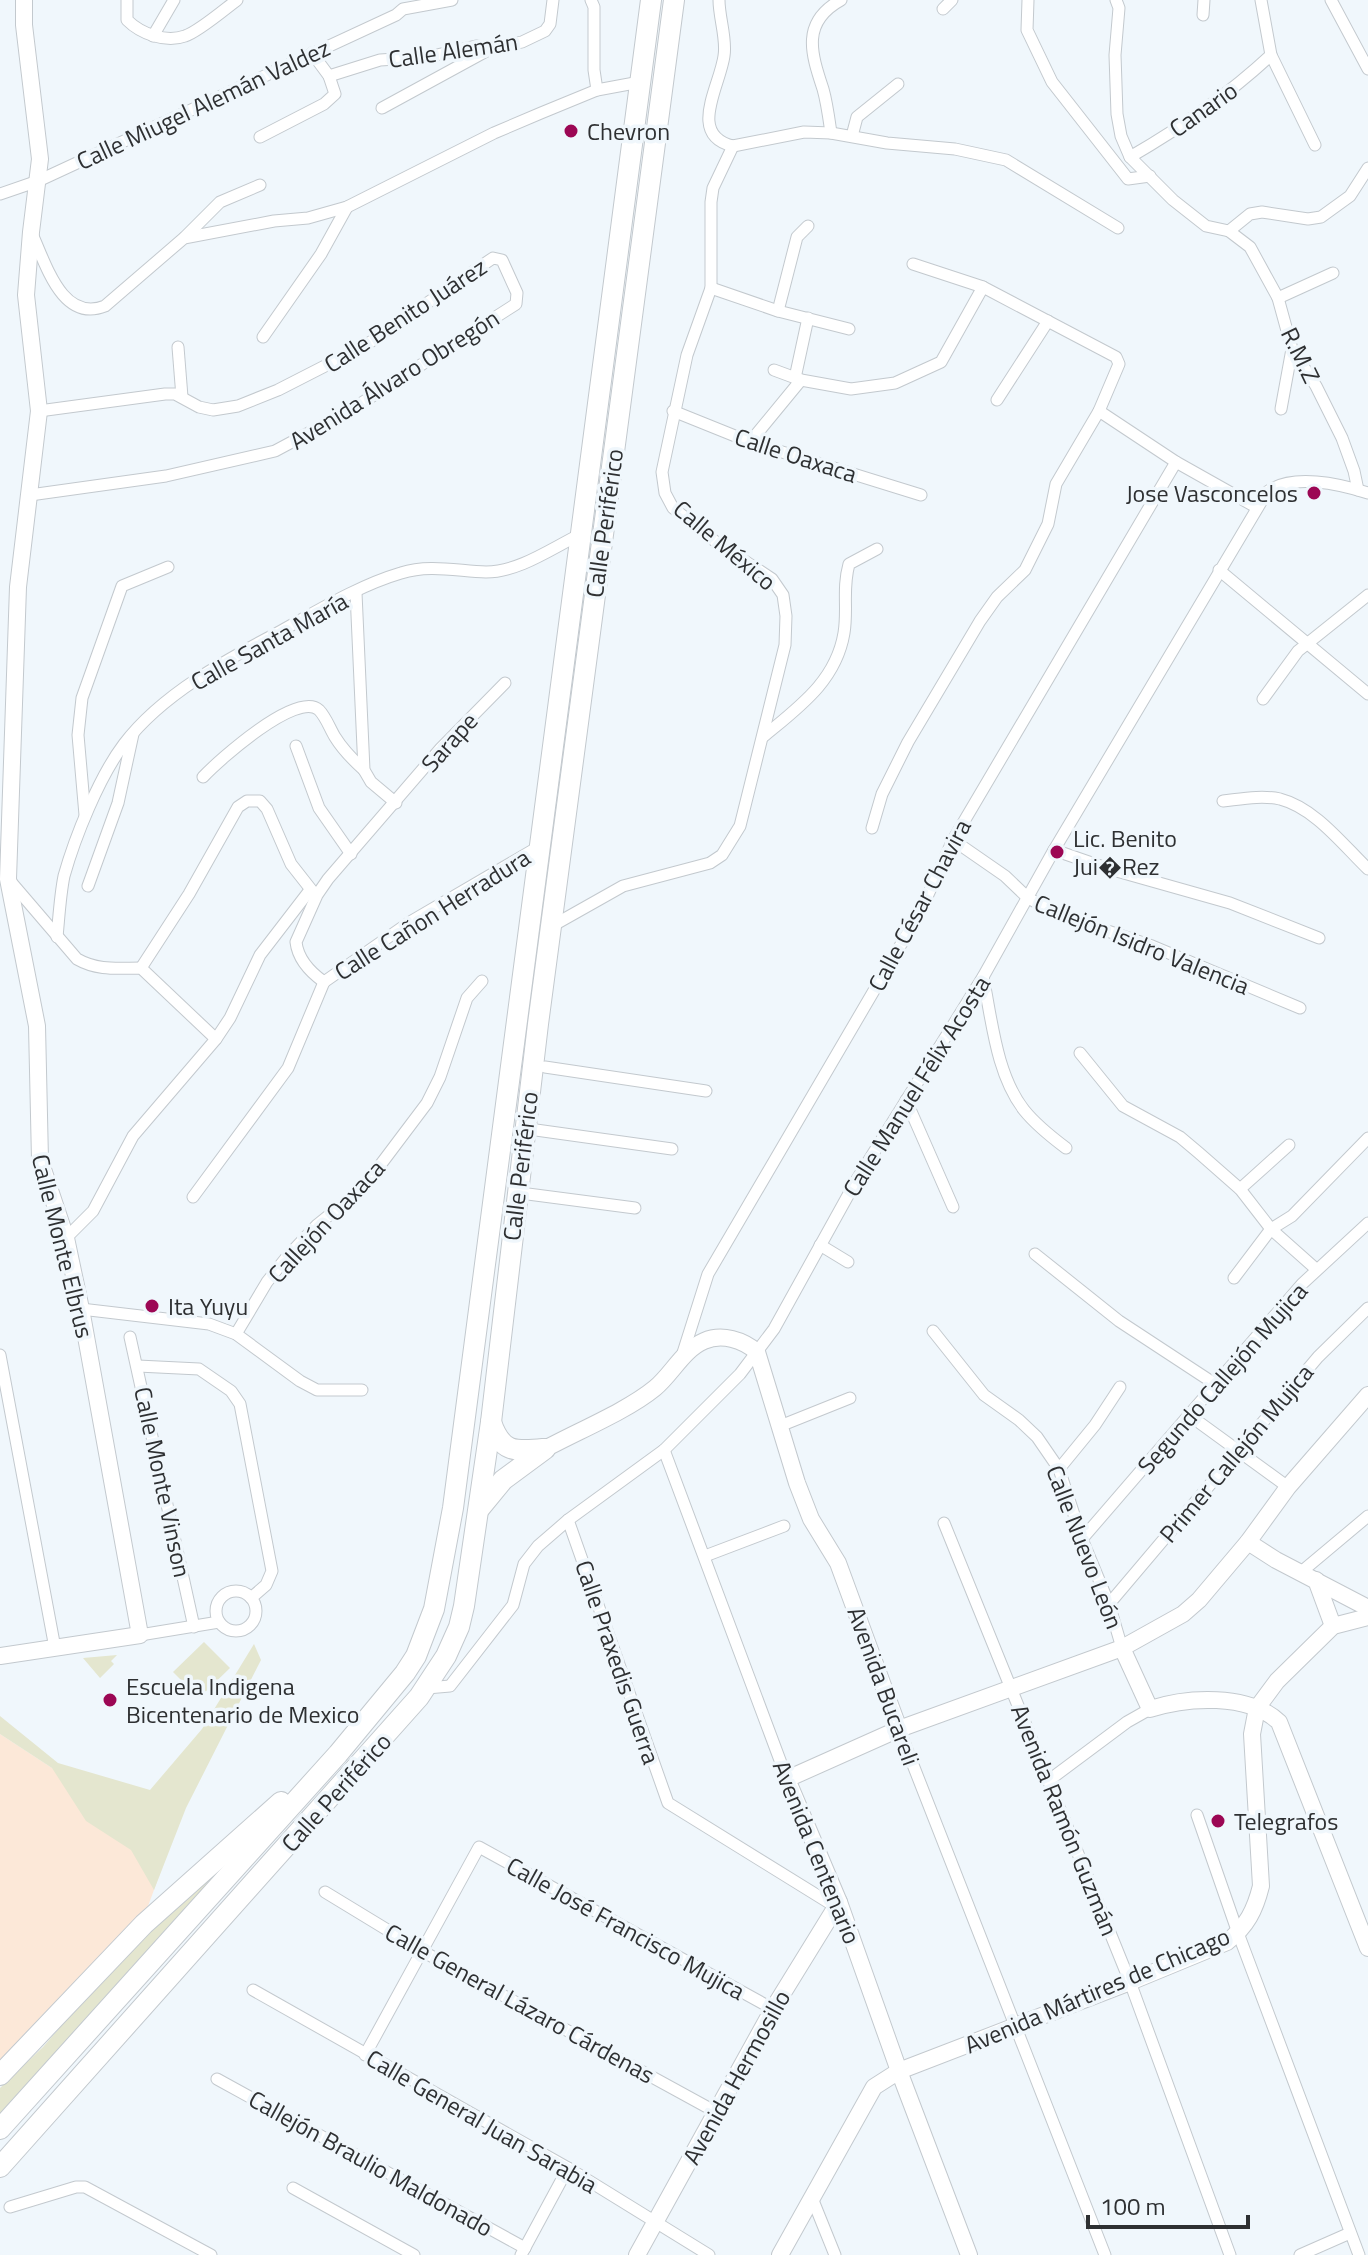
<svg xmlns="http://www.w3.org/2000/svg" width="1368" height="2255" viewBox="0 0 1368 2255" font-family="'Titillium Web',sans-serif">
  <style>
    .industrial { fill: #fce8d8 }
    .green { fill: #e4e6cf }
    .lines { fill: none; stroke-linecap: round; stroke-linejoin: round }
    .street-casing { stroke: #c3c9ce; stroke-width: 13 }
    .secondary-casing { stroke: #c3c9ce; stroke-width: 18 }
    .highway-casing { stroke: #c3c9ce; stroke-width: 22 }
    .street { stroke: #fff; stroke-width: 11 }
    .secondary { stroke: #fff; stroke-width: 16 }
    .highway { stroke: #fff; stroke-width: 20 }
    .poi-dot { fill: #9c0754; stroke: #f0f7fc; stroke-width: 3 }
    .labels { text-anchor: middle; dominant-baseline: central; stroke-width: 7; stroke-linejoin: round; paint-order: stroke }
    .street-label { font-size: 24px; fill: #2e3032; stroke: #f0f7fc }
    .poi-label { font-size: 24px; fill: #2e3032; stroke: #f0f7fc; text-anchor: start }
  </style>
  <rect width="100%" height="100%" fill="#f0f7fc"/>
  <path class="industrial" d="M0,1734L52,1768L176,1830L144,1917L0,2070Z"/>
  <g class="green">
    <path d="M204,1642L230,1668L199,1698L173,1672Z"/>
    <path d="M254,1644L261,1660L186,1808L154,1890L131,1850L86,1821L52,1768L0,1734V1716L58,1763L150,1790L202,1729Z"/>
    <path d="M117,1655L111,1661L114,1664L100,1678L83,1658Z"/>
    <path d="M269,1819L0,2118V2088L43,2047L106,1974L151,1928Z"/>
  </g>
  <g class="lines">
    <defs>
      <g id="street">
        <path d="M127,0V20C141,34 166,43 185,36C198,32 225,9 237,0"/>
        <path d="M591,0L594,7V70L597,90"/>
        <path d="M719,0C719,18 727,39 724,56C720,86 687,135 733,146L804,132L831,133L887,143L955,149L1006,160L1118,228"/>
        <path d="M1028,0L1027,30L1052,82L1128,179L1150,176"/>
        <path d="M1116,0L1119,8L1115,55L1117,114L1121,136L1130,157L1173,200L1206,226L1229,231L1250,247L1278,298L1292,349L1316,386L1342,438L1354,471L1358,490"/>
        <path d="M1261,0L1271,55L1315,145"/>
        <path d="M1331,0L1368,69"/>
        <path d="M943,9L952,0"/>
        <path d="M1203,15L1204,0"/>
        <path d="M153,36L174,0"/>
        <path d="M329,76L380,60L428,57L476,46L492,48L522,42L545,31L550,24L553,0"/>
        <path d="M382,108L492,48"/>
        <path d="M831,133C829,119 827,103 823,89C811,53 801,22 841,0"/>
        <path d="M852,136L857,117L898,84"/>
        <path d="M260,137L324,104L335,94L329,76L312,53"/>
        <path d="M1130,157C1182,127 1228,95 1271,55"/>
        <path d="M0,194L38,181L396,15L403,9L452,0"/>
        <path d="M1229,231L1250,214L1262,212L1308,219L1321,217L1350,196L1368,168"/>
        <path d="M32,234C46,264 62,323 105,306L184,238L274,221L308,218L347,207L494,133L541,113L597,90L640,82"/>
        <path d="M185,237L220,202L260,185"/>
        <path d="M711,288L778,311L849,329"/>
        <path d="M1278,298L1333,273"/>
        <path d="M778,311L797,237L808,226"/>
        <path d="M263,337L321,254L347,207"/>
        <path d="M178,347L182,397"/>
        <path d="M774,370L801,380L851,389L895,383L941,362L983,287"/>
        <path d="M795,378L808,318"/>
        <path d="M997,400L1048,321"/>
        <path d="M1281,409L1292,349"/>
        <path d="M673,411L750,442L921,495"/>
        <path d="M1099,411L1176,462L1256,507"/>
        <path d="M750,442L801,380"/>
        <path d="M30,495L166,476L275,451L346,413L516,304L517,293L502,260L493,258L366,345L278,390L238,406L213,410L199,407L175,394H165L39,411"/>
        <path d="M1219,570L1368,694"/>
        <path d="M356,593L364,770L371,782L396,803"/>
        <path d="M1263,699L1298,651L1368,595"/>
        <path d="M764,736C799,707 836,681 844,633C848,609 842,589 849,564L877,549"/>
        <path d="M296,746L319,808L351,854"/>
        <path d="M203,777C218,761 297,690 319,710C326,717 330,729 335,737C343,750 353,760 364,770"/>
        <path d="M1223,801C1241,799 1261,795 1280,799C1315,808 1343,845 1368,869"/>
        <path d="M85,815L78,735L82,698L122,586L168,567"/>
        <path d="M872,828L882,794L908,742L980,621L997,597L1025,570L1048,524L1056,484L1099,411L1119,364L1116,357L983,287L913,264"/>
        <path d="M953,840L1005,876L1028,898L1060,915L1152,946L1300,1008"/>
        <path d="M1054,850L1106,868L1230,903L1319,938"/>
        <path d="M11,882L77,959C98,971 118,968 141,968L216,1039"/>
        <path d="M88,886L118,803L133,734"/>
        <path d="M552,926L623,886L710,863L722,855L740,826L785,645L786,616L783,595L772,579L716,542L673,508L665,493L662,472L687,355L711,288V202L713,188L733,146"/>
        <path d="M57,937C59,917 60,896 64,876C75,837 99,777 124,744C162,694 226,660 281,631C319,610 360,585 401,573C429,564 457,571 486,572C519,572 552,548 581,534"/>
        <path d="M141,968L189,894L238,807L247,801H260L267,809L291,864L313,892"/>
        <path d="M983,977C992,1020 996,1074 1024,1110C1036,1125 1050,1136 1066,1148"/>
        <path d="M324,982C310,972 298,960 296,942L317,895L328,879L441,748L505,683"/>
        <path d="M324,982L410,922L540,846"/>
        <path d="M1080,1053L1123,1106L1180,1137L1199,1153L1240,1189L1271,1229L1316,1269"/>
        <path d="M545,1067L706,1091"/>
        <path d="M906,1100L953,1207"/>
        <path d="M536,1130L672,1149"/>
        <path d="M1240,1189L1289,1145"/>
        <path d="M528,1194L635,1208"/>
        <path d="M193,1197L288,1068L324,982"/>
        <path d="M66,1238L93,1211L133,1136L216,1039L230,1018L260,955L310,890"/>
        <path d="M820,1245L848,1262"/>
        <path d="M1035,1254L1119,1321L1215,1384"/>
        <path d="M1234,1278L1271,1229L1292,1216L1368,1138"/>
        <path d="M81,1309L209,1324L236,1334L300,1381L317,1390H362"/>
        <path d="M933,1331L984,1395L1019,1420L1037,1437L1059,1469L1082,1539L1109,1604L1122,1648"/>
        <path d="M236,1334L267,1282L286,1258L317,1225L363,1188L427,1103L440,1077L467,998L482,981"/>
        <path d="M130,1337L194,1627"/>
        <path d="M0,1355L55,1648"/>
        <path d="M682,1356L708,1274L920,912L953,840L1176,462"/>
        <path d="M138,1366L199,1369L231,1391L240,1404L272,1571L266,1585L251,1598"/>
        <path d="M1189,1415L1288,1487"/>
        <path d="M780,1426L850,1398"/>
        <path d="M664,1450L787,1779"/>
        <path d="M1059,1469L1095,1425L1120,1387"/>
        <path d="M568,1520L668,1803L836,1907"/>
        <path d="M944,1523L1130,1982L1230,2255"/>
        <path d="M1082,1539L1302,1284L1368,1223"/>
        <path d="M705,1556L784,1526"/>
        <path d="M1300,1573L1368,1516"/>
        <circle cx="236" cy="1611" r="20"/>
        <path d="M1109,1604L1318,1357L1368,1308"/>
        <path d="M140,1635L219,1622"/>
        <path d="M427,1688L450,1686L513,1605L524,1564L538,1546L568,1520L664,1450L740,1374L774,1329L856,1181L983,977L1054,850L1267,492C1292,473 1340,484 1368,493"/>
        <path d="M899,1729L1105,2255"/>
        <path d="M1048,1781L1127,1722L1150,1709"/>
        <path d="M1197,1815L1238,1933L1359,2255"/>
        <path d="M325,1892L422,1951L716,2112"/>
        <path d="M253,1990L568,2168L709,2255"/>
        <path d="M365,2055L479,1847L773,2009"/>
        <path d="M217,2079L525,2248"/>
        <path d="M293,2188L414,2255"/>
        <path d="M812,2198L835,2255"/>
        <path d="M10,2207L76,2187H85L211,2255"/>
        <path d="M521,2255L568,2168"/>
        <path d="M1300,2255L1350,2233"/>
      </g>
      <g id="secondary">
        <path d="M545,1449C578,1431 627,1411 655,1388C672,1374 683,1350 704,1341C722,1333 743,1340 757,1352L797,1483L811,1519L838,1563L899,1729"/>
        <path d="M1248,1542L1276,1560L1368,1608"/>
        <path d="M1316,1580L1333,1626"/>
        <path d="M1122,1648L1150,1709C1187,1697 1248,1693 1279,1722L1368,1948"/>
        <path d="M0,1656L140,1635L81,1309L66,1238L40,1160L37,1026L8,879L18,587L39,411L26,295L31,232L40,159L24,25V0"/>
        <path d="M637,2255L773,2009L839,1902"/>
        <path d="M780,2255L874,2087L899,2071L1130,1982L1227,1942C1247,1926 1255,1910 1261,1886L1252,1734L1257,1708L1277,1681L1333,1626L1368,1617"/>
        <path d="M969,2255L899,2071L839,1902L787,1779L899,1729L1122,1648L1183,1614L1199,1600L1248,1542L1288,1487L1368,1395"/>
      </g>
      <g id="highway">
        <path d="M491,1422C501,1452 514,1452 543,1449"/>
        <path d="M480,1508L503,1480L545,1449"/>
        <path d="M0,2075L144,1924L281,1802"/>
        <path d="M0,2129L338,1754L405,1673L416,1656L434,1609L453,1508L651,0"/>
        <path d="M0,2167L419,1697L446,1656L459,1627L464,1606L491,1422L538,1024L674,0"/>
      </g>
    </defs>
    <use href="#street" class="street-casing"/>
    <use href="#secondary" class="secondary-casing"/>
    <use href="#highway" class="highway-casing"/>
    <use href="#street" class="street"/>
    <use href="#secondary" class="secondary"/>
    <use href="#highway" class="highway"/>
  </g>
  <g class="poi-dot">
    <circle cx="571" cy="131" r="8"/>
    <circle cx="1314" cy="493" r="8"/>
    <circle cx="1057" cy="852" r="8"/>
    <circle cx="152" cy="1306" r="8"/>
    <circle cx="110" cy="1700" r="8"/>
    <circle cx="1218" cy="1821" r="8"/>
  </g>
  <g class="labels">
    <g class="street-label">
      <text transform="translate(453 50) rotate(-8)">Calle Alemán</text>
      <text transform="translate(203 104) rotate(-25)">Calle Miugel Alemán Valdez</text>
      <text transform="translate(1203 109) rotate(-35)">Canario</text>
      <text transform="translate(405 315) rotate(-33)">Calle Benito Juárez</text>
      <text transform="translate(1301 355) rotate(64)">R.M.Z</text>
      <text transform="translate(394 379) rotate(-32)">Avenida Álvaro Obregón</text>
      <text transform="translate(796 455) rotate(18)">Calle Oaxaca</text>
      <text transform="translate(604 523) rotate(-82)">Calle Periférico</text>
      <text transform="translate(725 545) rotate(40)">Calle México</text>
      <text transform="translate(269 641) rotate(-29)">Calle Santa María</text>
      <text transform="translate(449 742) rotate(-48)">Sarape</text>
      <text transform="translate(919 905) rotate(-62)">Calle César Chavira</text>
      <text transform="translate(432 914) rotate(-32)">Calle Cañon Herradura</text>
      <text transform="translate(1142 944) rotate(22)">Callejón Isidro Valencia</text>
      <text transform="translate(916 1086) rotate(-58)">Calle Manuel Félix Acosta</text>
      <text transform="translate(520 1166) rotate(-83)">Calle Periférico</text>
      <text transform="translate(326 1221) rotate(-47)">Callejón Oaxaca</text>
      <text transform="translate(63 1246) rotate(76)">Calle Monte Elbrus</text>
      <text transform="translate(1222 1378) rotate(-49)">Segundo Callejón Mujica</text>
      <text transform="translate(1236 1453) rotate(-50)">Primer Callejón Mujica</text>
      <text transform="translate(163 1482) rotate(78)">Calle Monte Vinson</text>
      <text transform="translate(1085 1547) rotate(69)">Calle Nuevo León</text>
      <text transform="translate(618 1662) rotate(71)">Calle Praxedis Guerra</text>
      <text transform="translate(884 1686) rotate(70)">Avenida Bucareli</text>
      <text transform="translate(336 1792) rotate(-48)">Calle Periférico</text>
      <text transform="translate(1065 1820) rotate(68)">Avenida Ramón Guzmán</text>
      <text transform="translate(817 1852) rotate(68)">Avenida Centenario</text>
      <text transform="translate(626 1928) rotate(29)">Calle José Francisco Mujica</text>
      <text transform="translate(1097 1990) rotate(-23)">Avenida Mártires de Chicago</text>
      <text transform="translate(520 2003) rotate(29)">Calle General Lázaro Cárdenas</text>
      <text transform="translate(736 2077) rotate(-61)">Avenida Hermosillo</text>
      <text transform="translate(482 2121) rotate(30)">Calle General Juan Sarabia</text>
      <text transform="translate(371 2163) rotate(29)">Callejón Braulio Maldonado</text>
    </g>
    <g class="poi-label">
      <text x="587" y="131">Chevron</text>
      <text x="1298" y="493" text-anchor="end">Jose Vasconcelos</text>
      <text x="1073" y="838">Lic. Benito<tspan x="1073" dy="28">Jui�Rez</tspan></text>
      <text x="168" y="1306">Ita Yuyu</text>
      <text x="126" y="1686">Escuela Indigena<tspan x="126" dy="28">Bicentenario de Mexico</tspan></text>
      <text x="1234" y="1821">Telegrafos</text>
    </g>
  </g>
  <path d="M1088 2215v12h160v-12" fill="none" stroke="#2e3032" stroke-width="4"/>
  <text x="1100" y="2215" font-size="24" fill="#2e3032" stroke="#f0f7fc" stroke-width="6" paint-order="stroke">100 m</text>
</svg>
